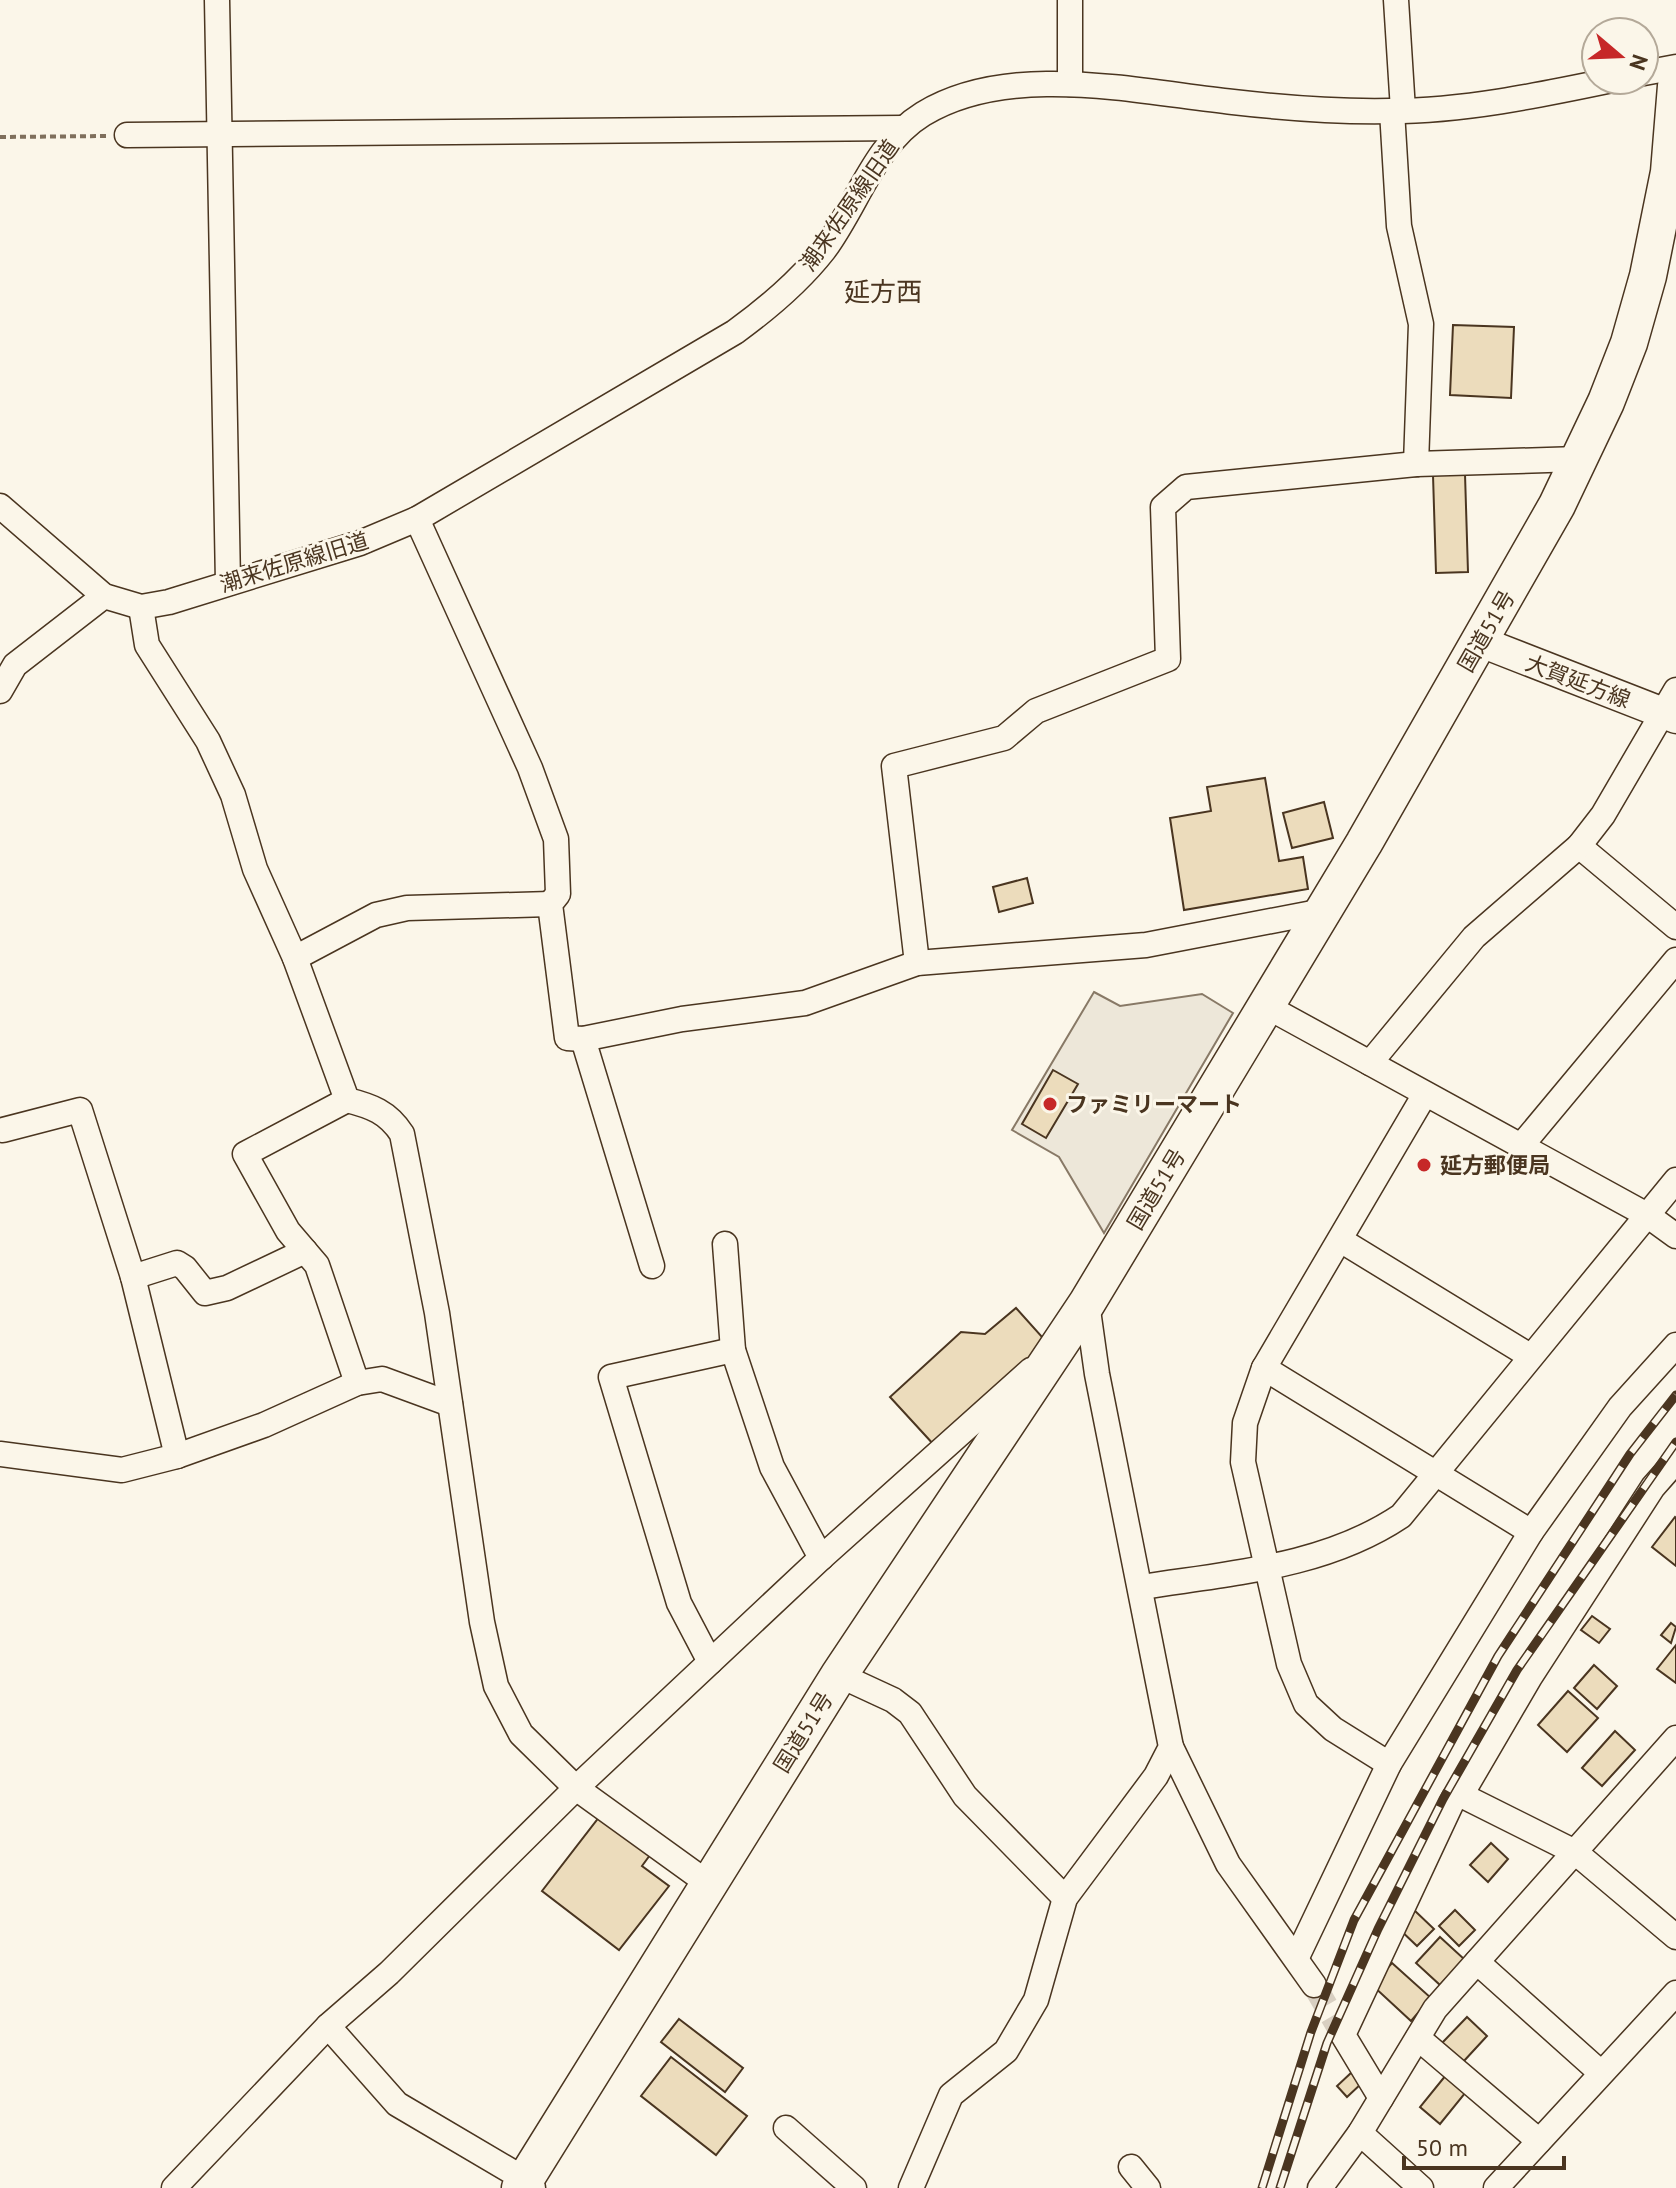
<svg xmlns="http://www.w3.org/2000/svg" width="1676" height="2188" viewBox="0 0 1676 2188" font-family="'PT Sans','Noto Sans JP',sans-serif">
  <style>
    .parking { fill: #ede7d9; stroke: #887966; stroke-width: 2 }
    .building { fill: #ecdcbc; stroke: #4a3520; stroke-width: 2 }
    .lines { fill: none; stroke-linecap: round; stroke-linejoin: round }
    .minor-tunnel { stroke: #d8cfc1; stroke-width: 24; stroke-dasharray: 24 12; stroke-linecap: butt }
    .minor-casing { stroke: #4a3520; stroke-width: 27 }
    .major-casing { stroke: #4a3520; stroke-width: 33 }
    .highway-casing { stroke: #4a3520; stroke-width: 39 }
    .path { stroke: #7f6f5c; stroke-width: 4; stroke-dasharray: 6 4; stroke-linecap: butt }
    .minor { stroke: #fbf6e9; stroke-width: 24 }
    .major { stroke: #fbf6e9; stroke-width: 30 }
    .highway { stroke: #fbf6e9; stroke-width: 36 }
    .rail-casing { stroke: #4a3520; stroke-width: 9 }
    .rail { stroke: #fbf6e9; stroke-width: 6; stroke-dasharray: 18; stroke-linecap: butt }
    .poi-dot { fill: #c62828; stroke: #fbf6e9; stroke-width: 3 }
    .labels { text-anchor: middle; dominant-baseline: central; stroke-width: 6; stroke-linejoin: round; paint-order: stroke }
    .street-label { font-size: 22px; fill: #4a3520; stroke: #fbf6e9 }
    .poi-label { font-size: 22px; font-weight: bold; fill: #4a3520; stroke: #fbf6e9; text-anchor: start }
    .quarter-label { font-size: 26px; fill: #4a3520; stroke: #fbf6e9 }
  </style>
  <rect width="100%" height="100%" fill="#fbf6e9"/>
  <path class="parking" d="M1094,992L1120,1006L1202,994L1233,1013L1104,1233L1059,1157L1012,1130Z"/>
  <g class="building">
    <path d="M1453,325L1514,327L1511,398L1450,395Z"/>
    <path d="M1465,474L1468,572L1436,573L1433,475Z"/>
    <path d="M1265,778L1279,861L1303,857L1308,889L1184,910L1170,818L1211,811L1207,787Z"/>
    <path d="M1324,802L1333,838L1292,848L1283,813Z"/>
    <path d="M1027,878L1033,903L999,912L993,887Z"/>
    <path d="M1053,1070L1078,1084L1046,1138L1022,1124Z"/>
    <path d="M1016,1308L1043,1338L1020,1373L935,1446L890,1397L961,1332L985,1334Z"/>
    <path d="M1675,1517L1676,1518V1566L1652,1547Z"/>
    <path d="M1592,1616L1610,1629L1599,1643L1581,1630Z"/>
    <path d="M1671,1623L1676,1627L1671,1643L1661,1635Z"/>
    <path d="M1676,1645V1683L1657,1669Z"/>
    <path d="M1594,1665L1617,1686L1597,1709L1574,1688Z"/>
    <path d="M1568,1691L1598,1718L1567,1752L1538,1725Z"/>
    <path d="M1615,1731L1635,1750L1602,1786L1582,1768Z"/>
    <path d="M600,1816L650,1855L642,1866L669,1886L619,1950L542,1891Z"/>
    <path d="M1491,1843L1508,1859L1488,1882L1470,1865Z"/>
    <path d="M1413,1909L1434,1929L1417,1946L1396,1926Z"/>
    <path d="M1455,1910L1475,1930L1459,1946L1439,1926Z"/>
    <path d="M1440,1937L1464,1959L1440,1985L1416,1963Z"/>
    <path d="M1392,1963L1431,1998L1411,2021L1372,1985Z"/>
    <path d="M1467,2017L1487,2036L1463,2062L1442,2043Z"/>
    <path d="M679,2019L743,2068L725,2092L661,2042Z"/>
    <path d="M671,2057L747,2116L716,2155L641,2096Z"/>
    <path d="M1352,2072L1362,2083L1347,2097L1337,2086Z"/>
    <path d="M1446,2075L1466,2092L1440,2124L1420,2107Z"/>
  </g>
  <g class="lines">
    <path class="minor-tunnel" d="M1314,1985L1343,2035"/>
    <defs>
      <g id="minor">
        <path d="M217,0L228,583"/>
        <path d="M1396,0L1403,110"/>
        <path d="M1644,73L1676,67"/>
        <path d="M1070,84V0"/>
        <path d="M1392,111L1399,226L1421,324L1416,464"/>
        <path d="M127,135L903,128"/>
        <path d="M0,506L104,596L141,607L169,602L360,543L417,519L735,332C768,308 799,282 824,250C857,206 874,144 923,114C1010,61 1138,92 1233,102C1285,108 1338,112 1390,111C1464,111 1540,95 1612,80"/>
        <path d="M417,519L530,768L556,839L558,894L550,904L567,1038L583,1039L682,1019L805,1003L917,963L1146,945L1323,911"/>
        <path d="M141,607L147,645L208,741L233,795L255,869L295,958L347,1100C371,1106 388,1112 402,1134L437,1313L482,1622L496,1686L521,1734L576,1788L709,1884"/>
        <path d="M0,691L15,665L104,596"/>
        <path d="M1579,846L1676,927"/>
        <path d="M295,958L376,915L407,908L550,904"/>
        <path d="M917,963L894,766L1004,738L1036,711L1168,659L1163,507L1186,487L1416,464L1579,459"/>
        <path d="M1266,1006L1647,1215L1676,1236"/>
        <path d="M583,1039L652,1266"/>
        <path d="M1370,1063L1474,937L1579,846L1603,815L1676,690"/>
        <path d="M347,1100L245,1154L288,1231L317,1265L357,1383"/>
        <path d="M3,1130L80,1110L133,1277L177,1456"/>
        <path d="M1521,1146L1676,960"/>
        <path d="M1342,1241L1530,1356"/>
        <path d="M725,1244L733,1350L772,1467L821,1558"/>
        <path d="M133,1277L177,1263L185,1268L205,1293L227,1288L305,1251"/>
        <path d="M1264,1368L1531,1532"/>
        <path d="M0,1454L122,1470L177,1456L264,1425L357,1383L382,1379L450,1404"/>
        <path d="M1676,1461L1653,1487L1530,1677L1461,1795L1575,1852L1676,1937"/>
        <path d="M1142,1587C1231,1573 1325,1567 1401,1516L1676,1180"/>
        <path d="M710,1662L679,1603L611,1377L733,1350"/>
        <path d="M839,1675L893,1700L910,1713L965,1796L1065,1898"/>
        <path d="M1171,1747L1228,1864L1314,1985"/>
        <path d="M1389,1764L1333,1729L1306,1704L1289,1664L1243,1462L1245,1423L1264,1368L1425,1094"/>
        <path d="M1297,1957L1389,1764L1531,1532L1620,1407L1676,1345"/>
        <path d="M1477,1962L1601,2073"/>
        <path d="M328,2026L397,2104L526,2180L533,2188"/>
        <path d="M1418,2038L1539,2141"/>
        <path d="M1381,2098L1343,2035L1454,1798L1461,1795"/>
        <path d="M786,2128L854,2188"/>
        <path d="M1360,2133L1421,2188"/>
        <path d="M1131,2167L1148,2188"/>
        <path d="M174,2188L328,2026L389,1973L576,1788L821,1558L1031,1370"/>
        <path d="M911,2188L951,2095L1006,2051L1036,2000L1065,1898L1156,1776L1171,1747L1097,1374L1087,1303"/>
        <path d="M1320,2188L1360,2133L1435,2009L1676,1738"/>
        <path d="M1496,2188L1676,1993"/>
      </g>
      <path id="major" d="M1481,642L1676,718"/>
      <path id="highway" d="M520,2188L839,1675L1087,1303L1364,843L1557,505L1606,402L1629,343L1648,276L1669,172L1676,86"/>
    </defs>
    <use href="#minor" class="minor-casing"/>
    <use href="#major" class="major-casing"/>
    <use href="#highway" class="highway-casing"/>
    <path class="path" d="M0,137L108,136"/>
    <use href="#minor" class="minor"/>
    <use href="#major" class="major"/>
    <use href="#highway" class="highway"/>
    <defs>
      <g id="rail">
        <path d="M1262,2188L1311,2032L1354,1920L1498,1656L1630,1454L1676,1395"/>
        <path d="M1280,2188L1327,2043L1378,1929L1443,1799L1517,1670L1676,1442"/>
      </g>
    </defs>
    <use href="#rail" class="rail-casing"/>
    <use href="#rail" class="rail"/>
  </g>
  <g class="poi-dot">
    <circle cx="1050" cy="1104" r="8"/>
    <circle cx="1424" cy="1165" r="8"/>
  </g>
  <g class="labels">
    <g class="street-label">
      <text transform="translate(849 205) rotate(-55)">潮来佐原線旧道</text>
      <text transform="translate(294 562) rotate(-17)">潮来佐原線旧道</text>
      <text transform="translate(1486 631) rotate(-60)">国道51号</text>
      <text transform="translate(1578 681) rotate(21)">大賀延方線</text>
      <text transform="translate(1156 1189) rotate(-59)">国道51号</text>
      <text transform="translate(803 1732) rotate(-58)">国道51号</text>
    </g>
    <g class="poi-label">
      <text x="1066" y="1104">ファミリーマート</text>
      <text x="1440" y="1165">延方郵便局</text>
    </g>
    <g class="quarter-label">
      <text x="883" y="291">延方西</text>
    </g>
  </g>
  <g transform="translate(1620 56) rotate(109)"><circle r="38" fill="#fbf6e9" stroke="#b4a999" stroke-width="2"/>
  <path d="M0-6L14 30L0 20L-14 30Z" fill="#c62828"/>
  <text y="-12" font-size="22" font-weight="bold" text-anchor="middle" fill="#4a3520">N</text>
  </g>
  <path d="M1404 2156v12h160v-12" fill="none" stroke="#4a3520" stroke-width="4"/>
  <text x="1416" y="2156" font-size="24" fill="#4a3520" stroke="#fbf6e9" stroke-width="6" paint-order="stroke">50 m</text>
</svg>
